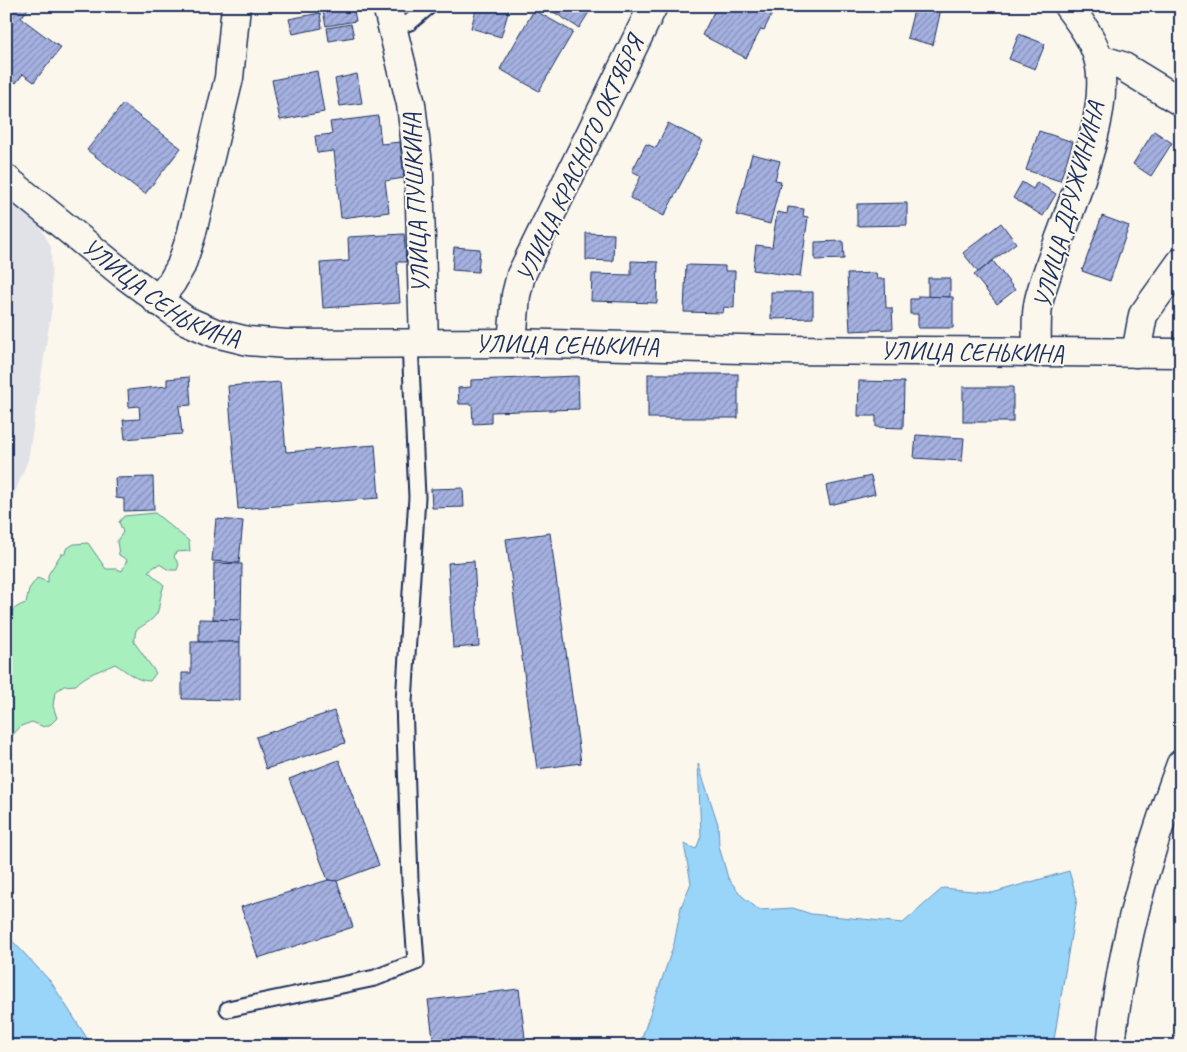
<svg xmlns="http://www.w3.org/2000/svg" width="1187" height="1052" viewBox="0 0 1187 1052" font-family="Caveat,sans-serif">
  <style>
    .built { fill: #e1e2e8 }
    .grass { fill: #a7efbc; stroke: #618f8d }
    .water { fill: #99d4f9; stroke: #6792bb }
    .building { fill: url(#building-hatch); stroke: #1b2f5e }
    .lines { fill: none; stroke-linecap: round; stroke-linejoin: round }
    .lane-casing { stroke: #1b2f5e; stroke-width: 19 }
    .street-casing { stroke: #1b2f5e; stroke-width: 31 }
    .secondary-casing { stroke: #1b2f5e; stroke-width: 31 }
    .lane { stroke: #fbf7ec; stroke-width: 15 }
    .street { stroke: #fbf7ec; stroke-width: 28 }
    .secondary { stroke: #fbf7ec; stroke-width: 28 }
    .labels { text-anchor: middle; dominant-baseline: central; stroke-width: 4; stroke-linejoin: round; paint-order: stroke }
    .street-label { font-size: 25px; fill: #1b2f5e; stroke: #fbf7ec }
  </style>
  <defs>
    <pattern id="building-hatch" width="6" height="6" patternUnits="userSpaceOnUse" patternTransform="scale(1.25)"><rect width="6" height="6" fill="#a5b1e0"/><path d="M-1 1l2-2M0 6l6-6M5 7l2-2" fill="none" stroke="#8690b9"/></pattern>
  </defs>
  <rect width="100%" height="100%" fill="#fbf7ec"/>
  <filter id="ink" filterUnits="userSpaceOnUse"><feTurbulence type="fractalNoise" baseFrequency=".02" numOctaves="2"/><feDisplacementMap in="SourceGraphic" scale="10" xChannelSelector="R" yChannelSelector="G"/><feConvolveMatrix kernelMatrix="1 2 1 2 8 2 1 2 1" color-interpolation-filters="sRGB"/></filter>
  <g filter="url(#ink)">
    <path class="built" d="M6,195L36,219L51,247L52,307L28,460L6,514Z"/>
    <path class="grass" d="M155,513L189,541L190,551L176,552L174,557L179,564L177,570H169L159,564L148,571L164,585C154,614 167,611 136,630L134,642L156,673L150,681C135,681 127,671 115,664C101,671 87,673 76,685L64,686L55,692L53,706L57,718L51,724L44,727L32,722L21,726L6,742V622C11,611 14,607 26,603L29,589L37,578L48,582V575L61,554H65L66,549L74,544L88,543L106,569H117L122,571L127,560L119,555L117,541L123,532L119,522L124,516Z"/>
    <g class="water">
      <path d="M698,763L718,824L719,846L728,878L742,896L759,910L793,908L811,914L903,923L943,888L992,893L1069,871L1077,899L1053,1046H639L674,944L681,907L691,883L684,844L696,849L701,836Z"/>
      <path d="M6,934L51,982L92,1046H6Z"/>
    </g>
    <g class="building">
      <path d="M6,6H30L21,18L61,48L34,82L23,74L16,83L6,75Z"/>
      <path d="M322,6H353L356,21L326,26Z"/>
      <path d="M477,6H510L501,37L471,28Z"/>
      <path d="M544,6H593L579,28Z"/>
      <path d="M717,6H776L764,30L761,29L746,58L702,35Z"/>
      <path d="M915,6L941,9L933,45L907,38Z"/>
      <path d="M534,10L573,32L539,91L500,69Z"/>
      <path d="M320,13L322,28L293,34L289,19Z"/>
      <path d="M351,24L354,37L329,41L327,28Z"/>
      <path d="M1019,34L1045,44L1035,69L1009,59Z"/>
      <path d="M317,71L324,112L280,120L272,80Z"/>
      <path d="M357,74L362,103L340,106L335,79Z"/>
      <path d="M123,104L181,148L145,194L87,150Z"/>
      <path d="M378,116L381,144L400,142L404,178L385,181L389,212L341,218L334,151L317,153L315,136L332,134L330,122Z"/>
      <path d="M668,123L703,141L664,216L630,198L641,176L632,171L646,144L656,148Z"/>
      <path d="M1039,131L1073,142L1060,181L1026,170Z"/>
      <path d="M1154,131L1172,143L1151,176L1133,164Z"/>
      <path d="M752,154L780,161L775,180L781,181L770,224L736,215Z"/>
      <path d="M1022,182L1033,189L1037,182L1056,194L1043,216L1013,198Z"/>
      <path d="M907,203V225L857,226V204Z"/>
      <path d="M788,207L804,209L803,216L808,217L800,277L753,270L756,245L772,247L777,212L787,214Z"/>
      <path d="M1102,216L1129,226L1110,281L1082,271Z"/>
      <path d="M1001,223L1016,243L978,272L963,253Z"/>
      <path d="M586,233L614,234L613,261L586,260Z"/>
      <path d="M404,234L406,262H397L400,303L323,308L320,263L349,261L348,237Z"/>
      <path d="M843,241L844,259L815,260V242Z"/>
      <path d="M454,247L480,249L478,272L452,270Z"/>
      <path d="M631,261L658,262L657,303L591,301L592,274L631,275Z"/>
      <path d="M993,261L1015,290L997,304L974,275Z"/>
      <path d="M686,265L725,266V271H735L734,308L724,307L723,313L684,312Z"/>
      <path d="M876,273L877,279H885L886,308H892L893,329L850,331L847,274Z"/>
      <rect x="928" y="278" width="22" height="19"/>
      <path d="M771,292H813V318L771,319Z"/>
      <path d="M918,296L953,297V328H918V314H910V299H918Z"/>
      <rect x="648" y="374" width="90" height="44"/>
      <path d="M578,376L579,409L491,412V423L473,424L472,404H459L458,388L471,387V380Z"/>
      <path d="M189,377L191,405L179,406L182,434L125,439L123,420L140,419L139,406L129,407L128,390L167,386V379Z"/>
      <path d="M859,381L904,382L903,428L876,427V416H858Z"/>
      <path d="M280,382L286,452L375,445L379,498L238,509L228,386Z"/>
      <rect x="963" y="387" width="50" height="35"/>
      <path d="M916,435L964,438L962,461L914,458Z"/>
      <path d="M871,476L875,494L830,505L826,486Z"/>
      <path d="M153,477L154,510L124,511V499L116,498L115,478Z"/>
      <path d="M463,488L464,507L432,508L431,489Z"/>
      <path d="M216,519L243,521L239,563L212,561Z"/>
      <path d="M550,533L581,763L537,769L506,539Z"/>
      <path d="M474,561L479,646L453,648L448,563Z"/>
      <path d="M214,563L242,564L241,620L213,619Z"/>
      <path d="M199,619L241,620L240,642H199Z"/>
      <path d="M191,642H240V700L182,699V673H191Z"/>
      <path d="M334,711L345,743L266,769L256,737Z"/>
      <path d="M339,760L379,865L337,881L328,880L289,779Z"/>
      <path d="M328,880L337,881L353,927L258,958L241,907Z"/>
      <path d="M519,989L526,1046H434L428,1000Z"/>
    </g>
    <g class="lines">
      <defs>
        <g id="lane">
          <path d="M392,28L410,22L429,6"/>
          <path d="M228,1009L375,978L416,962L410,880L404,702L417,497L410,343"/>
        </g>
        <g id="street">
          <path d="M387,6L411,104L419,173L424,343"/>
          <path d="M1099,59L1122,66L1181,102"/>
          <path id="s1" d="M6,179L122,273L185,320L215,333L248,341L286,344L512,343L778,350L1181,353"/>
          <path d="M157,301L172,282L181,266L191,236L229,78L236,6"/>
          <path d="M512,343L516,295L521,275L653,6"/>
          <path d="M1037,353C1037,334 1035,314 1040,296C1056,236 1116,118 1098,58C1093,39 1080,22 1068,6"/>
          <path d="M1136,353L1143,315L1181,262"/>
        </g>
        <path id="secondary" d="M1111,1046C1121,947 1146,858 1181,764"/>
      </defs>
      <use href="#lane" class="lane-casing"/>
      <use href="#street" class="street-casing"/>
      <use href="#secondary" class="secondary-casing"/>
      <use href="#lane" class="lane"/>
      <use href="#street" class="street"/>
      <use href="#secondary" class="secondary"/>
    </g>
  </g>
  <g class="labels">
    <g class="street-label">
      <text transform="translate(580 159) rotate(-65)">УЛИЦА КРАСНОГО ОКТЯБРЯ</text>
      <text transform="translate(416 203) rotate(-93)">УЛИЦА ПУШКИНА</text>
      <text transform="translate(1069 205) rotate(-75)">УЛИЦА ДРУЖИНИНА</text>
      <text stroke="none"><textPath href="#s1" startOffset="194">УЛИЦА СЕНЬКИНА</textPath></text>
      <text transform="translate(567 345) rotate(1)">УЛИЦА СЕНЬКИНА</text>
      <text transform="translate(972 352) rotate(1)">УЛИЦА СЕНЬКИНА</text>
    </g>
  </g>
  <rect width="1187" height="1052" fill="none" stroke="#fbf7ec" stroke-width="25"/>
  <rect x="12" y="12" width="1162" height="1027" fill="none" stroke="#1b2f5e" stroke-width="2" filter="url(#ink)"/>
</svg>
